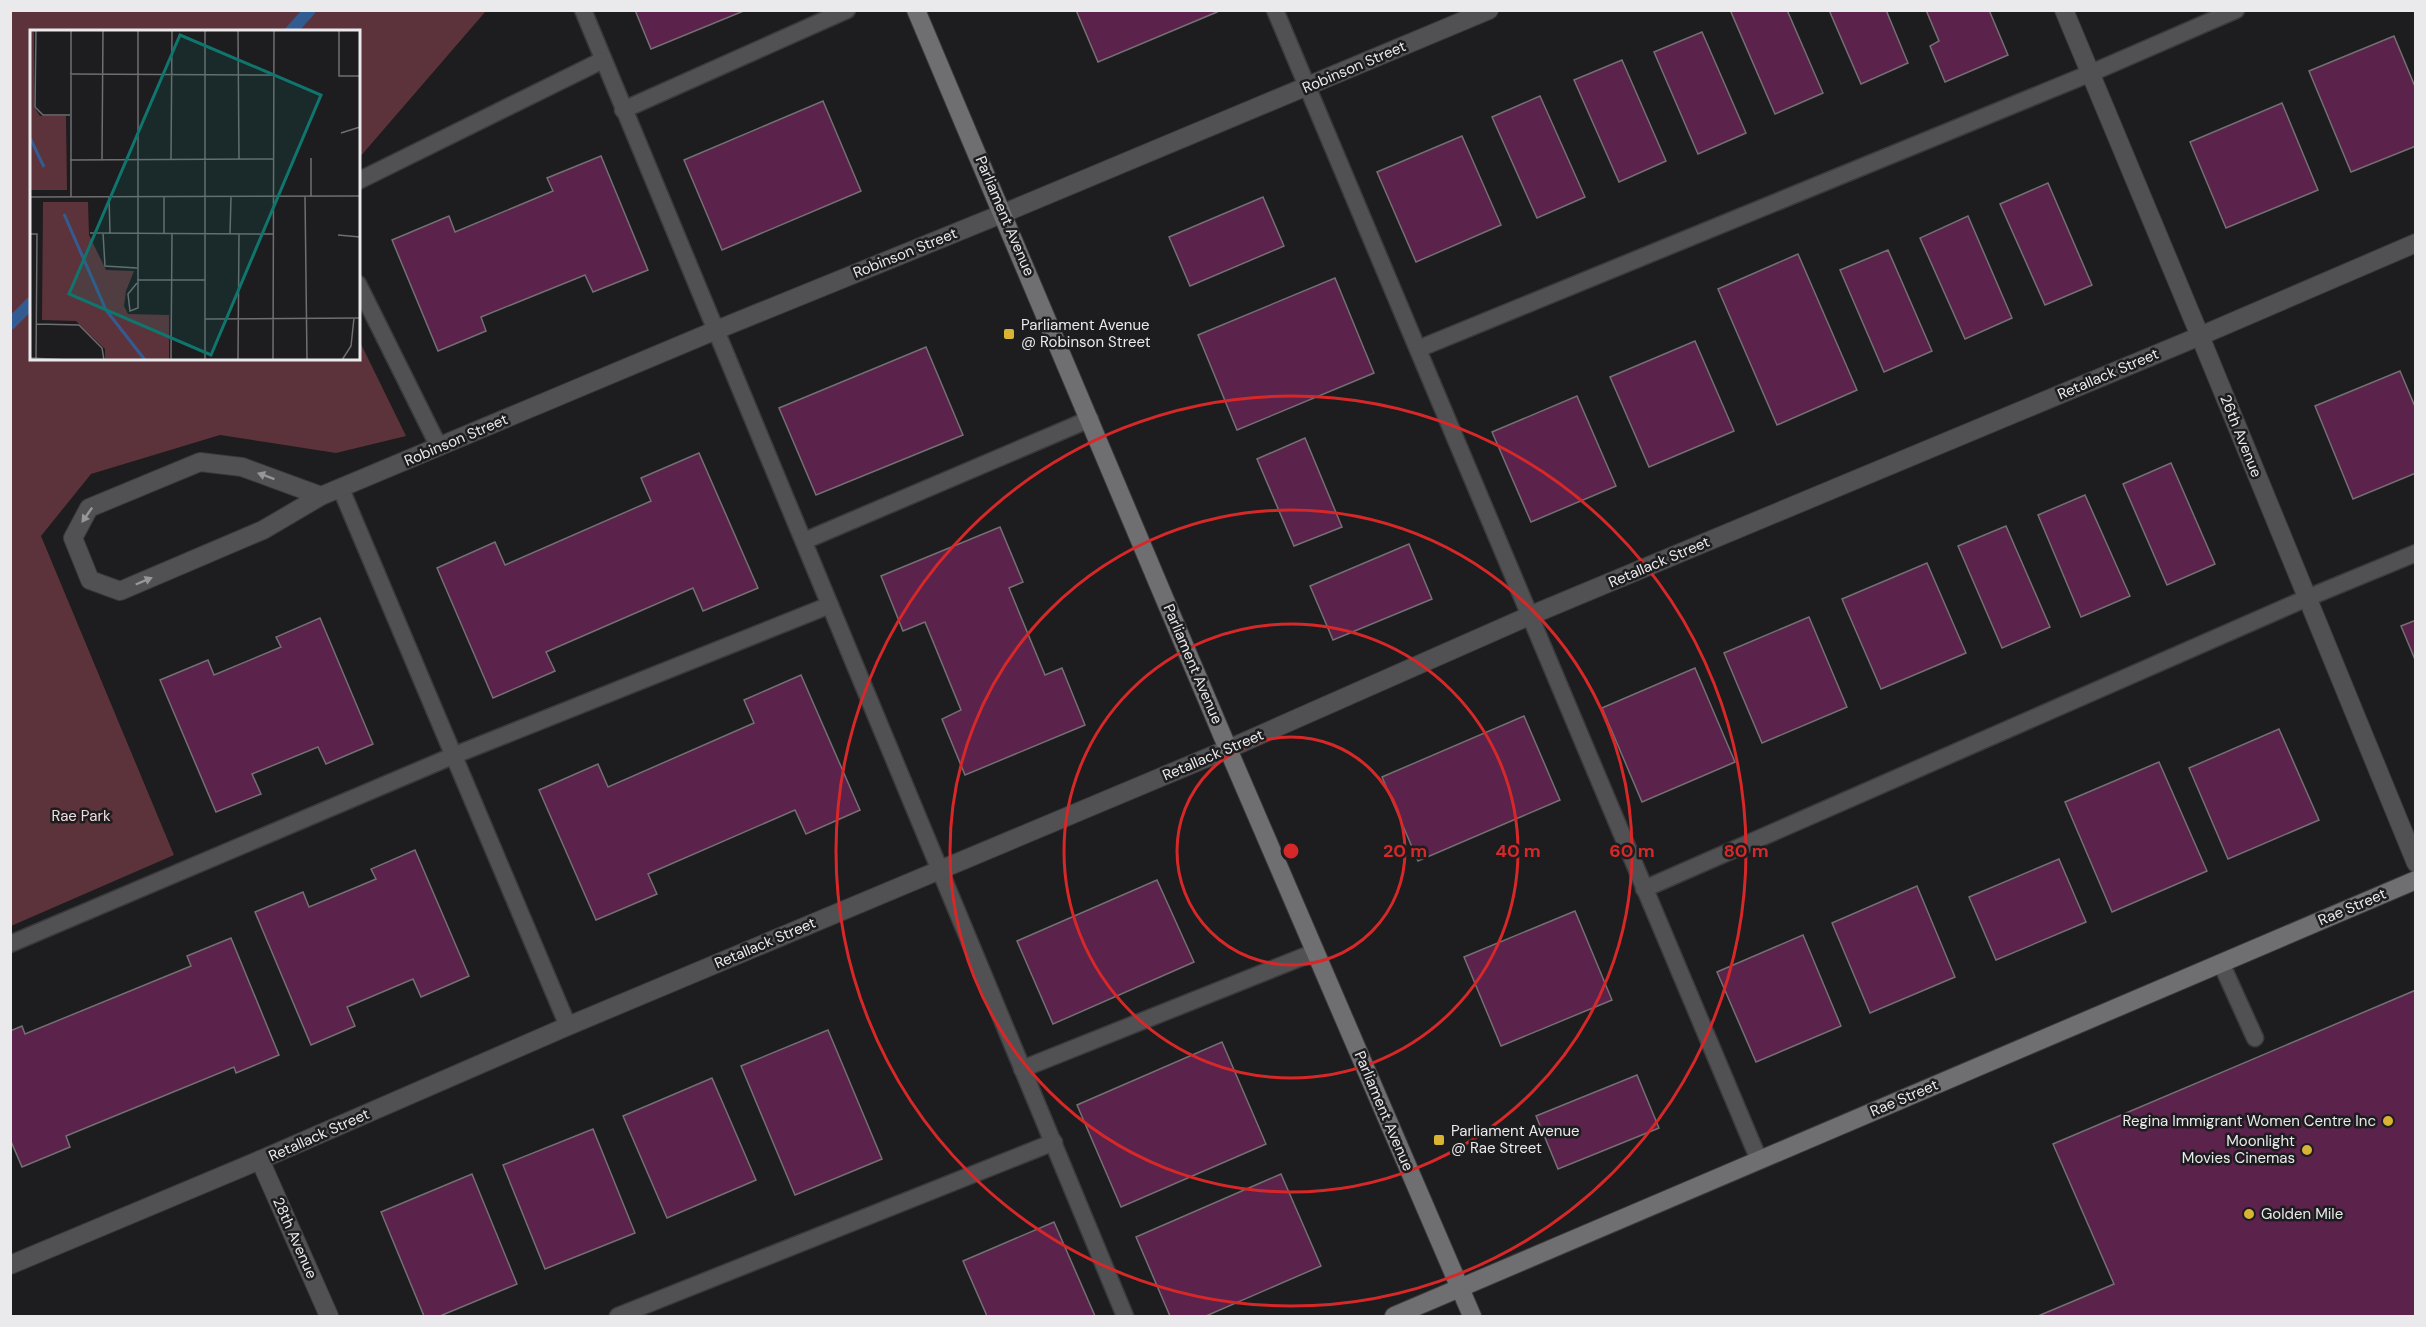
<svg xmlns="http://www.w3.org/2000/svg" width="2426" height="1327" viewBox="0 0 2426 1327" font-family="'DM Sans',sans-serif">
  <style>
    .green { fill: #5c333b }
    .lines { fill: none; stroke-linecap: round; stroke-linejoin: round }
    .stream { stroke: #325c91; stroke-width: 12 }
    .building { fill: #5b224c; stroke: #737072; stroke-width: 1.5 }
    .lane-casing { stroke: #3a393b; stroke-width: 19 }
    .street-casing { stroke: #3a393b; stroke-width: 20 }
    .secondary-casing { stroke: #3a393b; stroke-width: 20 }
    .lane { stroke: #515153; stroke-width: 16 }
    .street { stroke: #515153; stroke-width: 18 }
    .secondary { stroke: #6f6f71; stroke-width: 18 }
    .oneway { fill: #969597 }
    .ring { fill: none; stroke: #d62828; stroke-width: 3 }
    .poi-dot { fill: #d9b334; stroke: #1d1c1e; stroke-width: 2 }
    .labels { text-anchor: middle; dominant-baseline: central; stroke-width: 5; stroke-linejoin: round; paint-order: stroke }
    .street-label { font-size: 15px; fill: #eae9eb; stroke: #1d1c1e }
    .poi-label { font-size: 15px; fill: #eae9eb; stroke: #1d1c1e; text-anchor: start }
    .park-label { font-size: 15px; fill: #f3dce0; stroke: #1d1c1e }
    .inset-river { fill: none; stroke: #325c91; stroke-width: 3 }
    .inset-road { fill: none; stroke: #6f6e70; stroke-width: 1.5 }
    .view { fill: #0f766e; fill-opacity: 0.15; stroke: #0f766e; stroke-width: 3 }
    .inset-edge { fill: none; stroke: #eae9eb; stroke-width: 3 }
    .centre { fill: #d62828; stroke: #1d1c1e; stroke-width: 3 }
    .ring-label { font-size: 18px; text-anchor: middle; font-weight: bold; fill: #d62828; stroke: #1d1c1e; stroke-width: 5; stroke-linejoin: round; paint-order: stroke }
  </style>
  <rect width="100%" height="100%" fill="#1d1c1e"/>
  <path class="green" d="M11,10L486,11L359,158L358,32H32V358H358L359,340L406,436L336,453L220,435L91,474L41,536L174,855L11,926Z"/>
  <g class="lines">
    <g class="stream">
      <path d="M290,32L310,10"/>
      <path d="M10,324L32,302"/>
    </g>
  </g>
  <g class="building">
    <path d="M635,10H746L651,49Z"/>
    <path d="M1076,10H1216L1217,12L1098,62Z"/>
    <path d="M1735,10H1787L1823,93L1775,114L1731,12Z"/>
    <path d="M1829,10H1886L1908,63L1861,84Z"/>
    <path d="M1926,10H1989L2008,55L1945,82L1930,46L1939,41Z"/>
    <path d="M1702,32L1746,133L1698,154L1654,52Z"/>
    <path d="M2394,36L2416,89V146L2351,172L2309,71Z"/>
    <path d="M1622,60L1666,161L1619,182L1574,80Z"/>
    <path d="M1540,96L1585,197L1537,218L1492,117Z"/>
    <path d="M823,101L861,191L722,250L684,160Z"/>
    <path d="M2282,103L2318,190L2226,228L2190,142Z"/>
    <path d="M1462,136L1501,225L1416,262L1377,172Z"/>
    <path d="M601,156L648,270L593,292L585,275L481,317L486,331L438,351L392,240L449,216L455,232L553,191L547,178Z"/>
    <path d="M2048,183L2092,285L2045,305L2000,204Z"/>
    <path d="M1263,197L1284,246L1190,286L1169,237Z"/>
    <path d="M1968,216L2012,318L1965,339L1920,238Z"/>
    <path d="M1888,250L1932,351L1884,372L1840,270Z"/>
    <path d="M1798,254L1857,390L1777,425L1718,289Z"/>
    <path d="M1335,278L1374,373L1237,430L1198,335Z"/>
    <path d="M1695,341L1734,431L1649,467L1610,377Z"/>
    <path d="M926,347L963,435L816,495L779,408Z"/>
    <path d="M2400,371L2416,409V473L2353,499L2315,406Z"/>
    <path d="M1577,396L1616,486L1531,522L1492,432Z"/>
    <path d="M1305,438L1342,527L1294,546L1257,459Z"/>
    <path d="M699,453L758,588L703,611L693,588L546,652L555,671L493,698L437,568L495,542L505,565L651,501L641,478Z"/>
    <path d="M2171,463L2215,564L2167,585L2123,484Z"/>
    <path d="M2085,495L2130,596L2081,617L2038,515Z"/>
    <path d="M2006,526L2050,627L2002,648L1958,546Z"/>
    <path d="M1000,527L1023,582L1009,588L1045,675L1062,668L1085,725L965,775L942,719L961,710L925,622L903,631L881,576Z"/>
    <path d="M1409,544L1432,599L1333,640L1310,586Z"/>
    <path d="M1927,563L1966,653L1881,689L1842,599Z"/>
    <path d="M1809,617L1847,707L1762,743L1724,653Z"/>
    <path d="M320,618L373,744L326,764L318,747L252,774L261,794L216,812L160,680L208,660L214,675L281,647L276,637Z"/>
    <path d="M2416,620V662L2401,626Z"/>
    <path d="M1695,668L1735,762L1642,802L1602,708Z"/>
    <path d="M801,675L860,810L806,834L795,810L648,874L657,894L596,920L539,790L598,764L608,787L754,723L744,700Z"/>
    <path d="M1524,716L1560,800L1418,861L1382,777Z"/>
    <path d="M2279,729L2319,820L2228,859L2189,768Z"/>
    <path d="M2159,762L2207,871L2112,912L2065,802Z"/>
    <path d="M415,850L469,976L421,997L413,979L347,1007L355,1026L311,1045L255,912L303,892L309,907L376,879L371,869Z"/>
    <path d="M2059,859L2086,922L1996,960L1969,897Z"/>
    <path d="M1157,880L1194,962L1053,1024L1017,941Z"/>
    <path d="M1917,886L1955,977L1870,1013L1832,923Z"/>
    <path d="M1575,911L1612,1000L1501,1046L1464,957Z"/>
    <path d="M1803,935L1841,1026L1756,1062L1717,972Z"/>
    <path d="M231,938L279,1055L236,1073L234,1067L66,1136L70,1147L22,1167L10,1139V1031L22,1026L25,1034L191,966L187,956Z"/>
    <path d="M2416,990V1316H2038L2114,1284L2053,1144Z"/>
    <path d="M828,1030L882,1159L795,1195L741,1066Z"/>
    <path d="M1222,1042L1266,1144L1121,1207L1077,1105Z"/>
    <path d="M1637,1075L1659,1128L1558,1169L1536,1116Z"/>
    <path d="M712,1078L756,1180L667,1218L623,1116Z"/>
    <path d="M593,1129L635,1233L545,1269L503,1165Z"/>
    <path d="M472,1174L517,1284L440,1316H424L381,1212Z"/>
    <path d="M1281,1174L1321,1266L1206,1316H1170L1136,1237Z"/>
    <path d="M1054,1222L1095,1316H987L963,1261Z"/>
  </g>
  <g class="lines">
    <defs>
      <g id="lane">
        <path d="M583,10L1125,1316"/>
        <path d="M1275,10L1759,1160"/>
        <path d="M623,110L847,10"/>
        <path d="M358,181L603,60"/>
        <path d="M358,284L439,447"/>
        <path d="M1418,349L2091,73L2236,10"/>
        <path d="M341,489L568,1026"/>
        <path d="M804,541L1090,419"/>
        <path d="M1644,889L2307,598L2416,553"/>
        <path d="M10,944L455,755L830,605"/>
        <path d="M2221,963L2255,1038"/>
        <path d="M1022,1069L1315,952"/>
        <path d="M618,1316L1054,1142"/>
      </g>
      <g id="street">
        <path d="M2064,10L2200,336L2416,863"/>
        <path d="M321,496L242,467L200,462L89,508L73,538L90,580L120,591L263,530L321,496L714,331L1004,213L1489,10"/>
        <path d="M260,1160L329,1316"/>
        <path d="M10,1265L260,1160L568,1026L1228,749L1529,616L2200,336L2416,243"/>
      </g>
      <g id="secondary">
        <path d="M916,10L1228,749L1472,1316"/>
        <path d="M1394,1316L2416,880"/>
      </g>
    </defs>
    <use href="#lane" class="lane-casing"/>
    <use href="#street" class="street-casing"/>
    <use href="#secondary" class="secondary-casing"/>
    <use href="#lane" class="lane"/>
    <use href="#street" class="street"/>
    <use href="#secondary" class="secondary"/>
  </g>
  <defs><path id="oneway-solid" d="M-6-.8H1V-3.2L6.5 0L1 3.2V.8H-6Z" transform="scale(1.5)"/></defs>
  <g class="oneway">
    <use href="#oneway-solid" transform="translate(266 476) rotate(-160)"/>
    <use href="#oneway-solid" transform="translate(87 515) rotate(125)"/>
    <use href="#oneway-solid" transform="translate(144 581) rotate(-23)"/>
  </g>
  <g class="ring">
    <circle cx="1291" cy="851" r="114"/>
    <circle cx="1291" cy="851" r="227"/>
    <circle cx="1291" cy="851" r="341"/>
    <circle cx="1291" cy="851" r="455"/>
  </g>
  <g class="poi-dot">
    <rect x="1003" y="328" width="12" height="12" rx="3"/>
    <circle cx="2388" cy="1121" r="6"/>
    <rect x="1433" y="1134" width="12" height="12" rx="3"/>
    <circle cx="2307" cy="1150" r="6"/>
    <circle cx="2249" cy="1214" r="6"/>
  </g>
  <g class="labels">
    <g class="street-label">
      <text transform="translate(1354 67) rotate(-23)">Robinson Street</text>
      <text transform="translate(1005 216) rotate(67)">Parliament Avenue</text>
      <text transform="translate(905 253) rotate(-22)">Robinson Street</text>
      <text transform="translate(2108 374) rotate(-23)">Retallack Street</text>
      <text transform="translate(2241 436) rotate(68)">26th Avenue</text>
      <text transform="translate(456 440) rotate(-23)">Robinson Street</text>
      <text transform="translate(1659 562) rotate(-23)">Retallack Street</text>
      <text transform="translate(1193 664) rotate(67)">Parliament Avenue</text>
      <text transform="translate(1213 755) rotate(-23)">Retallack Street</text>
      <text transform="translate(2352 907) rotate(-23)">Rae Street</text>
      <text transform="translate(765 943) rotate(-23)">Retallack Street</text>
      <text transform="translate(1904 1098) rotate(-23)">Rae Street</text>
      <text transform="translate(1384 1111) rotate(67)">Parliament Avenue</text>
      <text transform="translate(319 1135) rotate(-24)">Retallack Street</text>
      <text transform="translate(295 1238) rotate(66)">28th Avenue</text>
    </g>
    <g class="poi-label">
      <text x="1021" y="325">Parliament Avenue<tspan x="1021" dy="17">@ Robinson Street</tspan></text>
      <text x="2376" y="1121" text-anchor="end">Regina Immigrant Women Centre Inc</text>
      <text x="1451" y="1131">Parliament Avenue<tspan x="1451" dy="17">@ Rae Street</tspan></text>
      <text x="2295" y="1141" text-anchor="end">Moonlight<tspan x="2295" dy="17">Movies Cinemas</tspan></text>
      <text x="2261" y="1214">Golden Mile</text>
    </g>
    <g class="park-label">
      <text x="81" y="816">Rae Park</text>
    </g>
  </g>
  <g transform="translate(30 30)">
    <rect width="330" height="330" fill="#1d1c1e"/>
    <path d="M0,0H4V77L10,86H36L37,160H0ZM13,172H58L59,205L76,240L104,241L96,261L94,276L98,284L139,285V330H75V319L46,291L12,290Z" fill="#5c333b"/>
    <path class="inset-river" d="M0,108L14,137M34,184L76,280L115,330"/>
    <path class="inset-road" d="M6,0L5,77L13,85H40M175,0V330M208,0L209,129M309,0V46H330M40,44L243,45M311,103L330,97M281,128V166M72,129L73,0M141,129L142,0M40,130L243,129M275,166L277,330M0,167L330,166M41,167V0M79,167L80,203M134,167V203M60,203L244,204M73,203L75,236L107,238M0,204H7L6,330M200,204L201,167M308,205L330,207M107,250H175M107,253L98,264L100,281L108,278V0M175,289L330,288M7,294L49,295L72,318L74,330M0,328L38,330M141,330L142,203M208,330L209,204M243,330L244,0M312,330L321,316L324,288"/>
    <path class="view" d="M150,5L291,65L181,325L39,264Z"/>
    <rect width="330" height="330" class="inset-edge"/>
  </g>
  <circle cx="1291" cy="851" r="9" class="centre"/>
  <g class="ring-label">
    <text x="1405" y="857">20 m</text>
    <text x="1518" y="857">40 m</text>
    <text x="1632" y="857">60 m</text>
    <text x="1746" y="857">80 m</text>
  </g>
  <rect width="2426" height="1327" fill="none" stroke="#eae9eb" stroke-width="24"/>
</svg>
